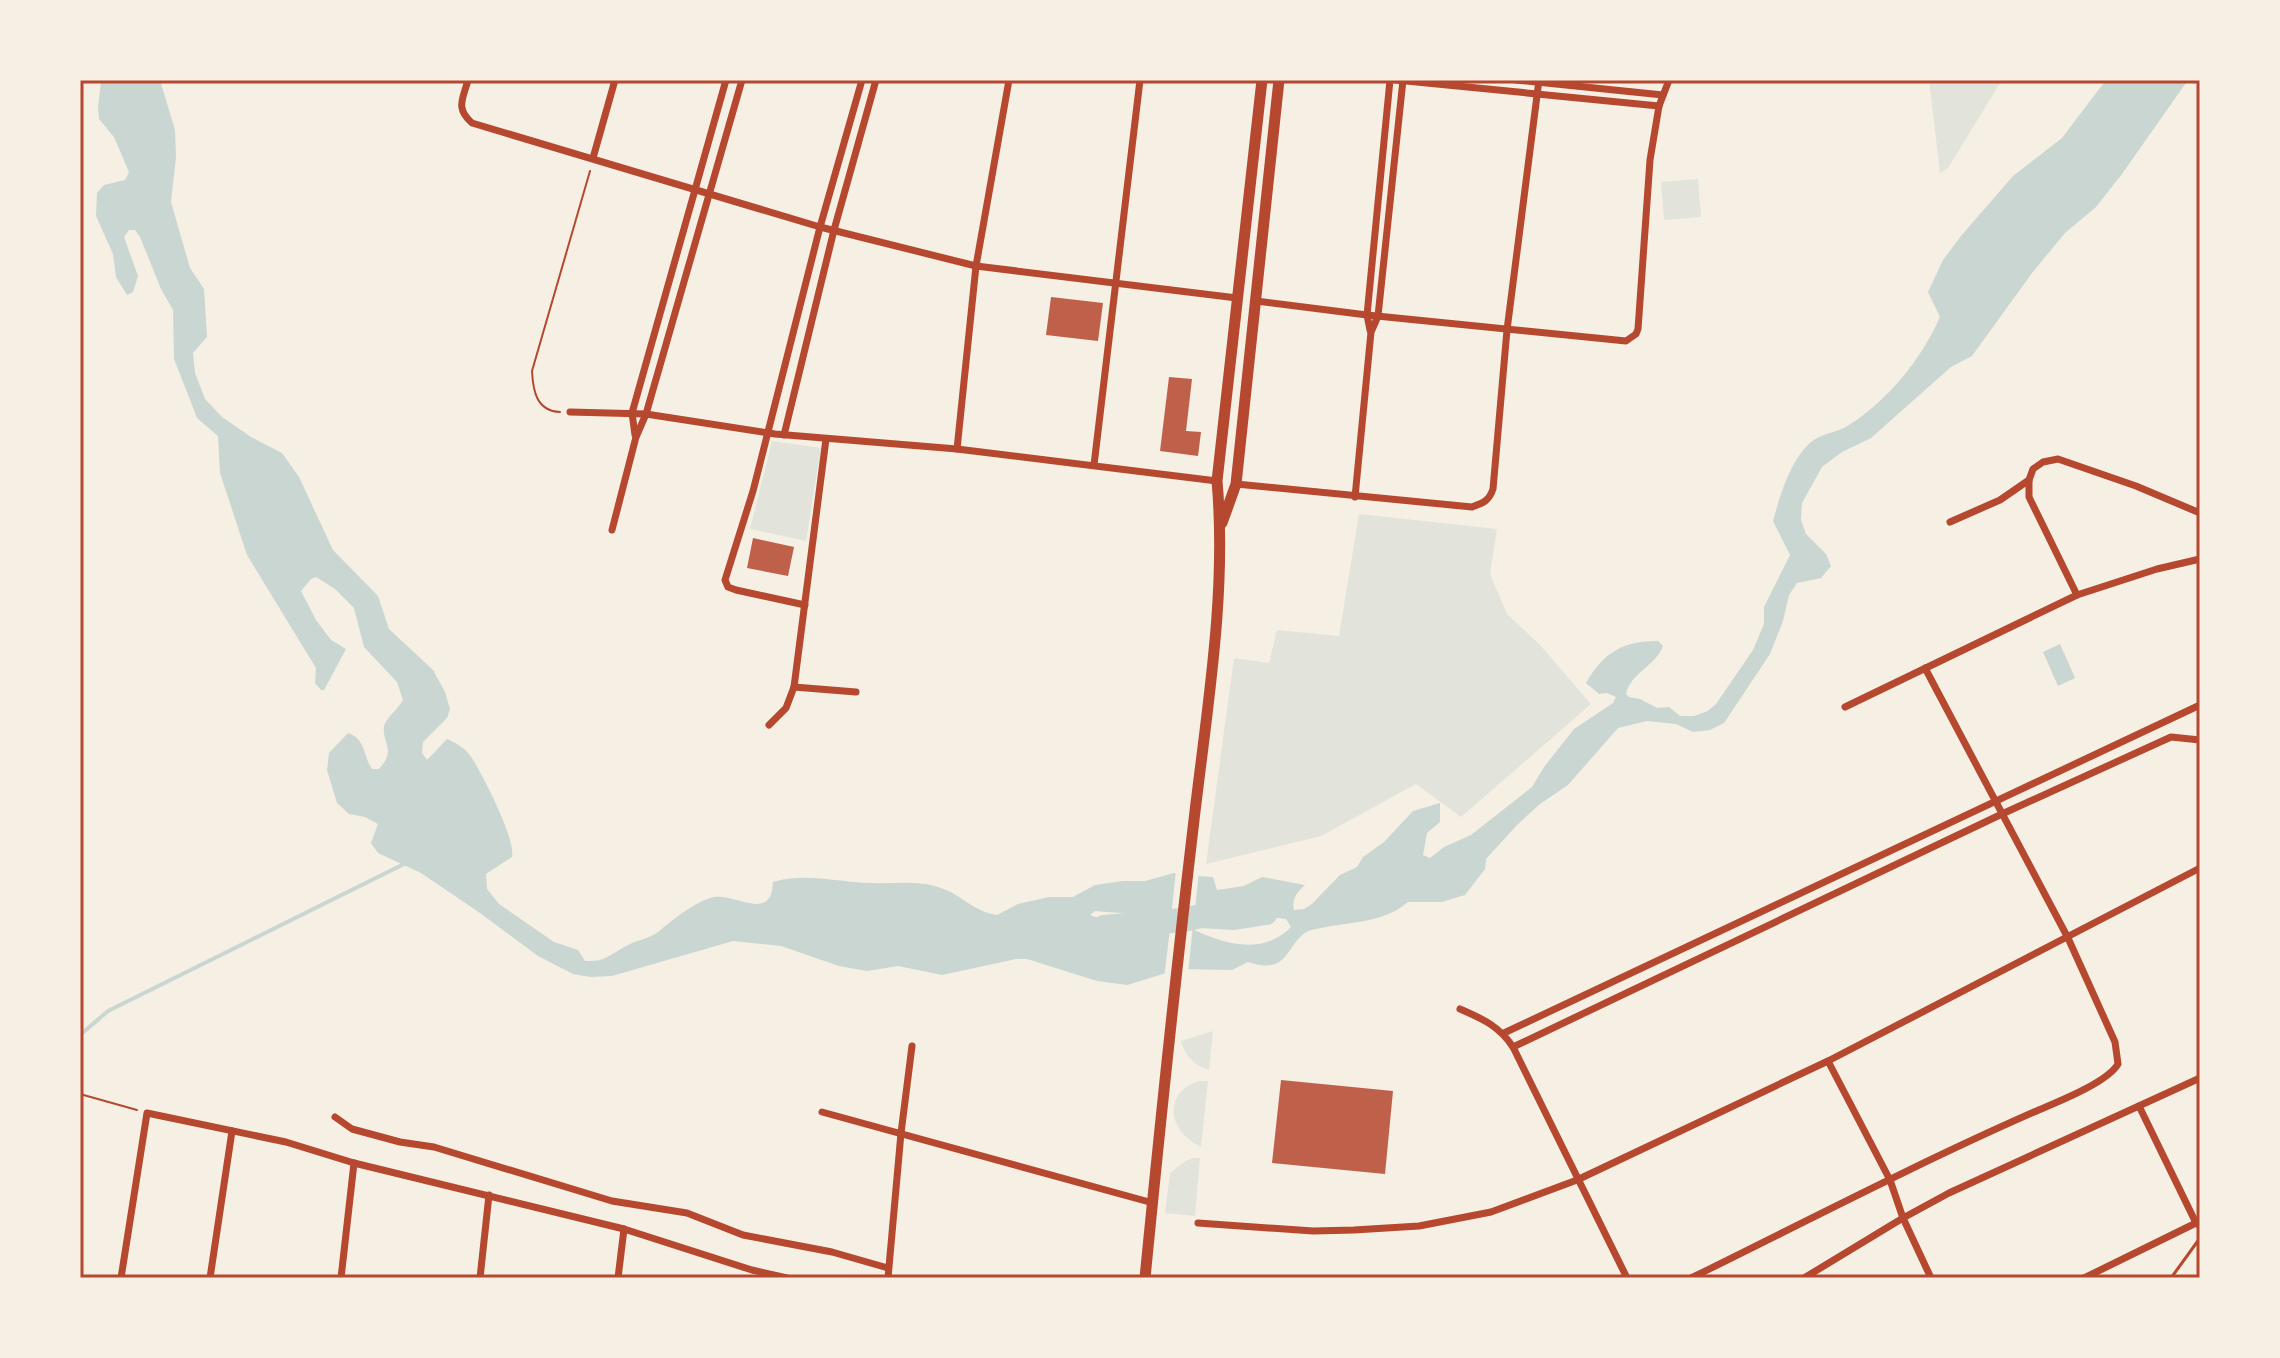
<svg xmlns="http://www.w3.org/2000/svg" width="2280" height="1358" viewBox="0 0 2280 1358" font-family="'Fira Sans Condensed',sans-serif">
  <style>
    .green { fill: #e2e4dc }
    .water { fill: #c9d6d2 }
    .pier { fill: #f6efe4 }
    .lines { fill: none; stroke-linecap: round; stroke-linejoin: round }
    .stream { stroke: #c9d6d2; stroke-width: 4 }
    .river { stroke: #c9d6d2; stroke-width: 24 }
    .building { fill: #bf614a }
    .path { stroke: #b5482f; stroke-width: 2 }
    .service { stroke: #b5482f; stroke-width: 3 }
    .minor { stroke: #b5482f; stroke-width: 7 }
    .primary { stroke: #b5482f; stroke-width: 11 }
    .neatline { fill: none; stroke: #b5482f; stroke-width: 3 }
  </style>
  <rect width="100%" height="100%" fill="#f6efe4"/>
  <g class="green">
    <path d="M1929,80H2002L1948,168L1940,173Z"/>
    <path d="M1698,179L1701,217L1664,220L1661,182Z"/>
    <path d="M772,441L821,448L806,541L750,529Z"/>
    <path d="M1359,514L1497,529L1490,574L1507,614L1540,645L1591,704L1461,817L1416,784L1321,836L1206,864L1234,658L1269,663L1277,630L1339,636Z"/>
    <path d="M1213,1031L1209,1070C1195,1066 1185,1056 1181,1041Z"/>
    <path d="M1198,1081H1208L1201,1147C1169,1132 1161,1095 1198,1081Z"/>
    <path d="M1193,1158H1200L1195,1216L1165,1213L1170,1173L1185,1161Z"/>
  </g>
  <g class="water">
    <path d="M101,80H160L175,130L176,157L171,202L190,268L204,289L207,337L193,353L195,373L205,399L222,417L251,437L282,453L299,477L333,550L378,596L389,629L433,670L445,692L450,709L447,718L423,742L422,753L427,760L447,739C457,743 466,749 472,758C483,776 516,839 512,857L486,874L487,889L499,904L554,942L578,950L585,961C591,961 598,961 603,959C613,955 621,948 630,944C639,940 650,938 658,932C674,919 690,905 710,898C732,890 772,925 773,882C806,872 839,883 873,883C896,884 918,880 941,888C962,895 974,912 997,915L1018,904L1049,897H1073L1095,885L1123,881H1145L1174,873L1187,875L1182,914L1168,913L1158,916L1095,911L1090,915L1108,922L1181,925L1176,970L1127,985L1097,981L1027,959H1016L942,975L898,966L867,971L839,966L781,946L733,941L612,976L590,977L573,974L538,956L480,913L421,873L378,853L371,843L378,824L365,817L349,814L337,803L327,770L329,753L348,733C366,739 363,756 372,769H379C397,749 382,745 384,726C386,718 399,708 403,700L397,682L364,647L354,608L335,589L316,577L311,579L301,591L316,620L331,640L346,649L324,690H321L315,683L316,668L247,555L220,473L218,436L197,418L187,392L174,359L173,310L161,289L140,237L135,230H129L124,237L138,276L133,292L127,295L116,277L113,254L96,216L97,193L104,185L125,180L129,172L114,137L99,119L98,108Z"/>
    <path d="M2106,80H2188L2122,174L2096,207L2065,233L2032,273L1972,356L1951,367L1871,438L1842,452L1822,467L1802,503L1801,520L1806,534L1826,554L1831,566L1821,578L1797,583L1789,595L1783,621L1770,654L1724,723L1710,730L1693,732L1676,724L1647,721L1618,728L1568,785L1540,804L1517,825L1486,859L1485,869L1465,895L1442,902H1408C1387,921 1354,922 1326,927C1321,928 1313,929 1308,931C1285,944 1290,976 1248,962L1232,970L1178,969L1192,929C1224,944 1263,956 1291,927L1286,919L1272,917L1249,919L1192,914L1197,876L1213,877L1217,890L1244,886L1262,877L1305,885C1298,891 1291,899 1294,910L1304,909L1312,904L1340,875L1357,867L1363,857L1384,842L1413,811L1440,803V822L1427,833L1423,855L1430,858L1444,847L1471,835L1532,787L1544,767L1574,729L1613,703L1616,697L1607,693L1599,694L1586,683C1604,652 1623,641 1658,641L1663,646C1655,667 1631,672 1626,694L1629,697L1640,699L1657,708L1669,707L1680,716H1694L1708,711L1716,704L1753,650L1764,624V607L1790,555L1773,521C1780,496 1790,461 1810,443C1821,433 1837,433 1849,425C1888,400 1921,360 1940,317L1928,292L1943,260L1961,236L2013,176L2062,138Z"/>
    <path d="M2060,644L2075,678L2058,686L2043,652Z"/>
  </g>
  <g class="pier">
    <path d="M1176,870L1199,872L1194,918L1171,917Z"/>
    <path d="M1171,921H1181L1193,926L1188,973L1164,978Z"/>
  </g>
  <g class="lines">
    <path class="stream" d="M80,1035L108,1011L406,863"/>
    <path class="river" d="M1104,927L1183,920L1201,916L1234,918L1266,913"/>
  </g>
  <g class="building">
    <path d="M1051,297L1103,303L1098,341L1046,335Z"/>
    <path d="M1169,377L1192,379L1186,431L1201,432L1198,456L1160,451Z"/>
    <path d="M753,538L794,547L788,576L747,568Z"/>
    <path d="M1281,1080L1393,1091L1385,1174L1272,1163Z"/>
  </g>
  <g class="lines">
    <g class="path">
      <path d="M560,412C536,411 533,390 532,371L590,171"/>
      <path d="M80,1094L137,1110"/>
    </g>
    <path class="service" d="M2171,1278L2200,1238"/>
    <g class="minor">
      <path d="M468,80C463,99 455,108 472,123L820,227L976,266L1237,298"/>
      <path d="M1396,80L1659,106"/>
      <path d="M1516,80L1663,95"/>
      <path d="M593,158L615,80"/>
      <path d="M1256,301L1367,315L1626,341L1636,334L1638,329L1650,160L1659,106L1669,80"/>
      <path d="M1370,330L1367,315L1390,80"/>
      <path d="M570,412L646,414L775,434L957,449L1217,481"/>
      <path d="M635,435L632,413L726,80"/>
      <path d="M784,435L834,230L876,80"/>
      <path d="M957,449L976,266L1009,80"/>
      <path d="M1094,465L1140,80"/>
      <path d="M1236,484L1472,507C1483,503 1489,501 1493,489L1507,330L1539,80"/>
      <path d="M1355,497L1371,332L1378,316L1403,80"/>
      <path d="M1950,522L2000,500L2029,480"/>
      <path d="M612,530L636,437L646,414L742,80"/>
      <path d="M2077,595L2029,497V480L2033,469L2043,462L2058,459L2136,486L2200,513"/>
      <path d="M805,605L736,590L728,587L725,580L753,491L820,227L862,80"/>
      <path d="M794,687L856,692"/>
      <path d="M1845,707L2077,595L2157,569L2200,559"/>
      <path d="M769,725L786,708L794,687L826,439"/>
      <path d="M1460,1009C1483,1019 1499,1026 1513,1047L1627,1278"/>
      <path d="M1504,1033L2200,705"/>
      <path d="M1513,1047L2002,814L2171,737L2200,740"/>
      <path d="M1828,1061L1890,1180L1903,1218L1931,1278"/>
      <path d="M2139,1106L2196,1223"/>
      <path d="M822,1112L1153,1203"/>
      <path d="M335,1117L352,1129L400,1142L434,1147L612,1201L687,1213L743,1235L832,1252L888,1268"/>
      <path d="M1198,1223L1313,1231L1354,1230L1419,1226L1491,1212L1577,1180L1828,1061L2200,868"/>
      <path d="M121,1278L147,1113L286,1142L354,1163L624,1229L752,1270L787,1278"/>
      <path d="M210,1278L232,1131"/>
      <path d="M341,1278L354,1163"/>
      <path d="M480,1278L489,1195"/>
      <path d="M618,1278L624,1229"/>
      <path d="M888,1278L901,1133L912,1046"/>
      <path d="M1691,1278C1805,1222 1918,1163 2034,1112C2055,1103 2107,1083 2118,1064L2115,1042L2068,938L1925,668"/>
      <path d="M1804,1278L1903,1218L1949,1193L2200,1078"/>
      <path d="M2084,1278L2196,1223L2200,1226"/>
    </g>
    <g class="primary">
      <path d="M1222,523L1236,484L1279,80"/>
      <path d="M1145,1278C1160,1125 1176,972 1194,820C1207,708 1227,593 1217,481L1262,80"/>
    </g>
  </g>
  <rect width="2280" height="1358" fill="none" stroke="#f6efe4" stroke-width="164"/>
  <rect x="82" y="82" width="2116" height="1194" class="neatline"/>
</svg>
